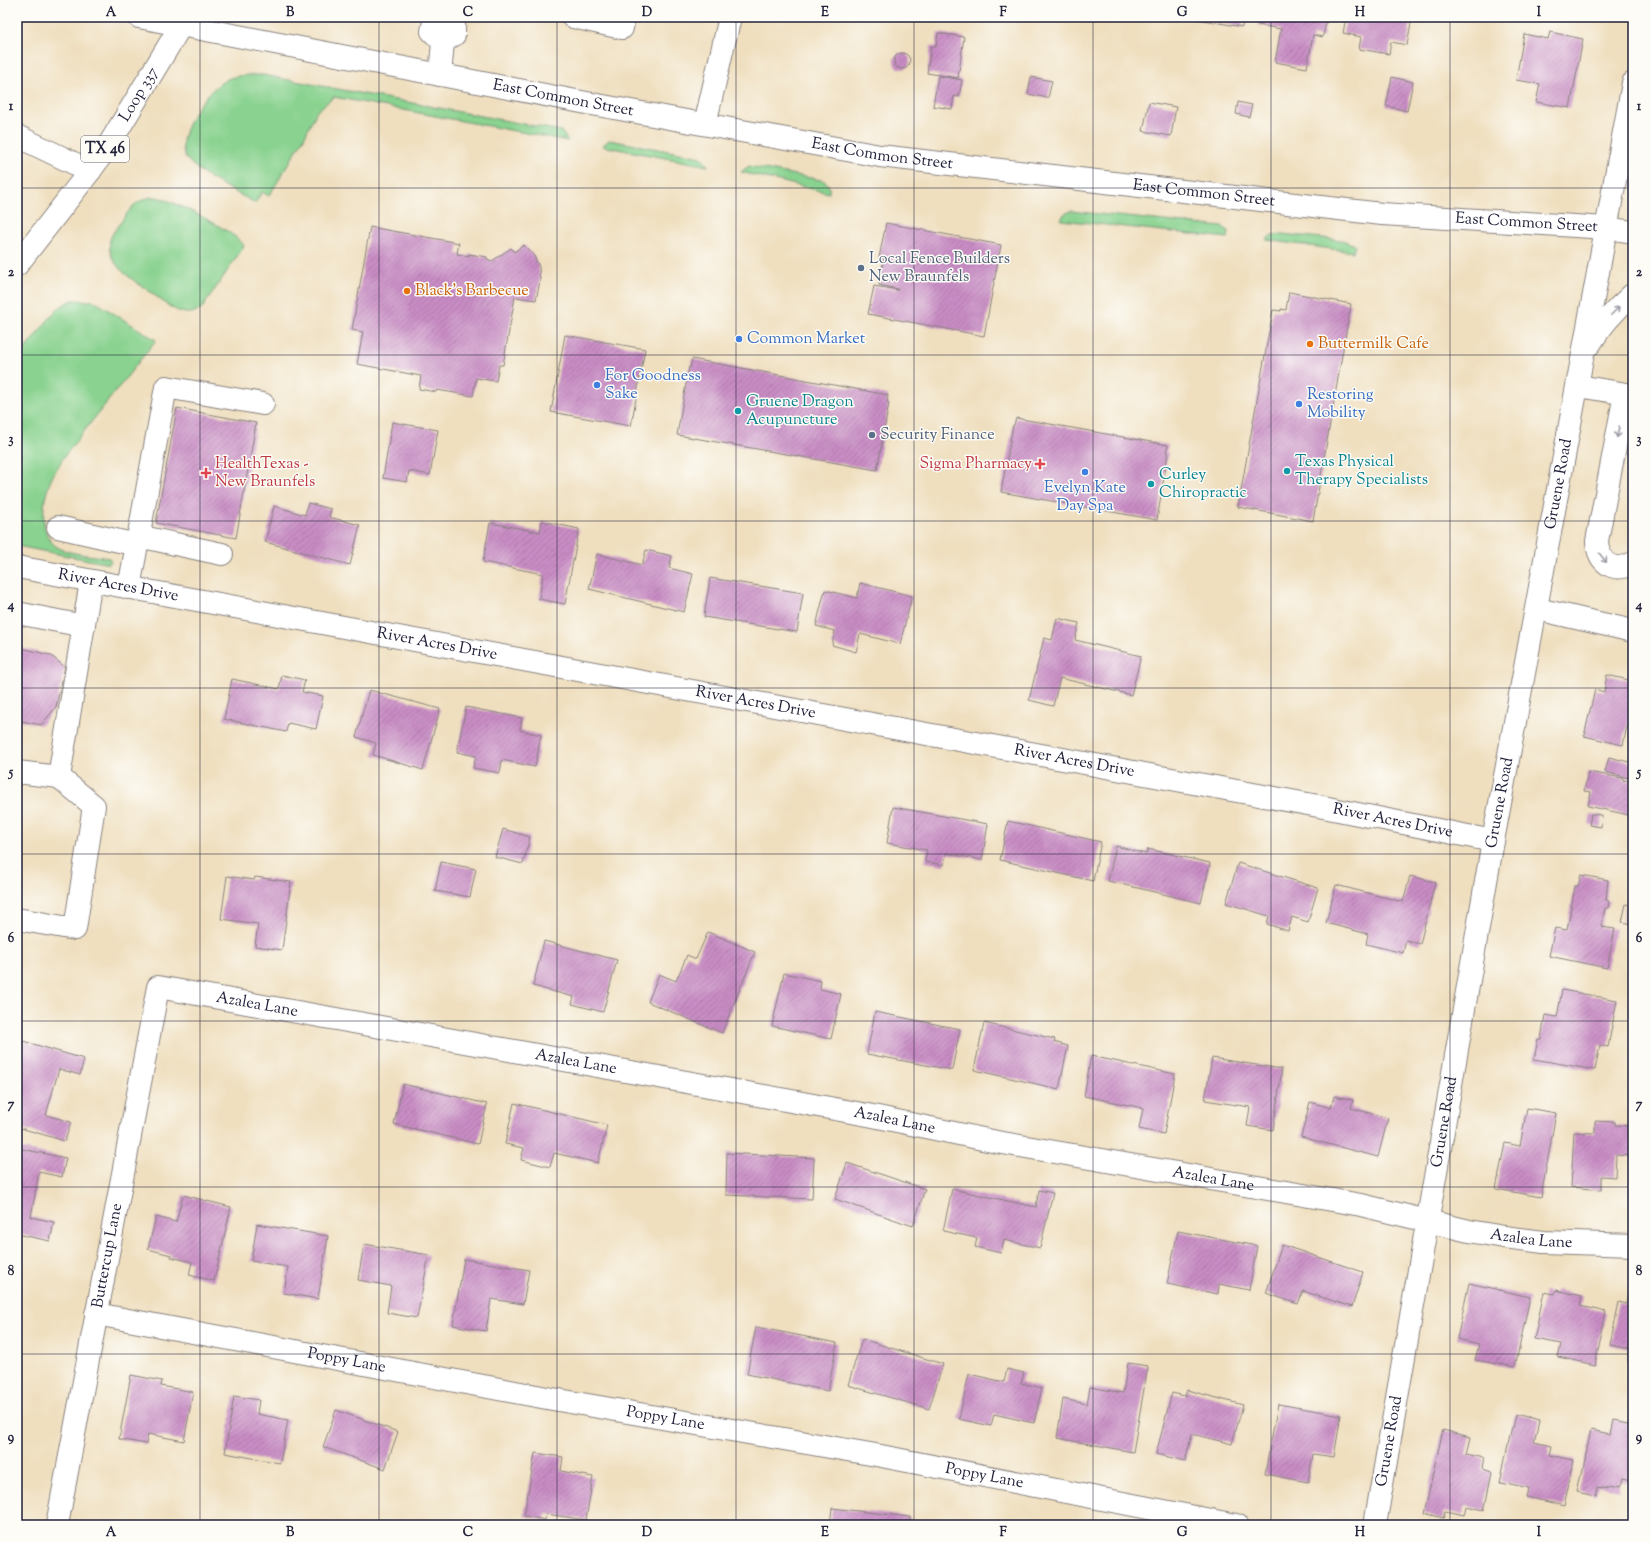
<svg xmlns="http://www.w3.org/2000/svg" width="1650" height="1542" viewBox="0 0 1650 1542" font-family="'Sorts Mill Goudy',serif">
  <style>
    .grass { fill: #89d28f; stroke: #567a65 }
    .building { fill: url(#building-hatch) }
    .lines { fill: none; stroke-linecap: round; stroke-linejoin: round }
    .minor-casing { stroke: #88807d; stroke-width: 24 }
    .major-casing { stroke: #88807d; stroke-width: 24 }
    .minor { stroke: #fff; stroke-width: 22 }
    .major { stroke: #fff; stroke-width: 22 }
    .oneway { stroke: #9c9ca7 }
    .grid { fill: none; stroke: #22223b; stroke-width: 1; stroke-opacity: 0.55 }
    .service-dot { fill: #5c6f8a; stroke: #fdfcf7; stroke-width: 1.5 }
    .food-dot { fill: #e8710a; stroke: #fdfcf7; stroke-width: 1.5 }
    .shop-dot { fill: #3f7fe0; stroke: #fdfcf7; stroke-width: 1.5 }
    .culture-dot { fill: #0f9aa8; stroke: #fdfcf7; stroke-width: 1.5 }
    .health-dot { fill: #e0444e; stroke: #fdfcf7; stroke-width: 1.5 }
    .labels { text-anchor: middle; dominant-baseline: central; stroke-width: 3; stroke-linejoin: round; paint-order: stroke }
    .shield { fill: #fdfcf7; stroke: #646373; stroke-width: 1 }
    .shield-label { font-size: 15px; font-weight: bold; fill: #22223b }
    .street-label { font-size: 16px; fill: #22223b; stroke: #fdfcf7 }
    .service-label { font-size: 16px; fill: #4e5e75; stroke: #fdfcf7; text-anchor: start }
    .food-label { font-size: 16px; fill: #c56008; stroke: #fdfcf7; text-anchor: start }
    .shop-label { font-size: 16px; fill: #366cbe; stroke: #fdfcf7; text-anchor: start }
    .culture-label { font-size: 16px; fill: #0d838f; stroke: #fdfcf7; text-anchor: start }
    .health-label { font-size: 16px; fill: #be3a42; stroke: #fdfcf7; text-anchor: start }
    .neatline { fill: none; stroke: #22223b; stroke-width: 1.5 }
    .grid-label { font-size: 13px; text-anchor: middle; font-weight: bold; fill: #22223b }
  </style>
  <defs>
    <pattern id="building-hatch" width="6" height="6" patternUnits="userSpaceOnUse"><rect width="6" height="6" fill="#c98dc5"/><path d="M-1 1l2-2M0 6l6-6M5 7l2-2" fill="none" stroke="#a373a1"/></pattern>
  </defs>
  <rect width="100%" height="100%" fill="#fdfcf7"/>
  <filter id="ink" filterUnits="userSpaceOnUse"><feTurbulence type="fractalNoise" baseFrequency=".025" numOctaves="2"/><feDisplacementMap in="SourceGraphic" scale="8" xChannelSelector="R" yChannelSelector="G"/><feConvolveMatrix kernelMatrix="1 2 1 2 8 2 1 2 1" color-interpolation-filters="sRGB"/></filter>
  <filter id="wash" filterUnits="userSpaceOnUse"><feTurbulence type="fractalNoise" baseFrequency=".012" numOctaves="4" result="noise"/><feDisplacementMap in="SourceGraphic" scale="16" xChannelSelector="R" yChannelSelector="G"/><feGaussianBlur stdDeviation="0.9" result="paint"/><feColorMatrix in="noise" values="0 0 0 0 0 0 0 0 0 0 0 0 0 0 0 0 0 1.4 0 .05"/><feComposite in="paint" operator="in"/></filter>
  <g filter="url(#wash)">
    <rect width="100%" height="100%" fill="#efdfbf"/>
    <g class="grass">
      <path d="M248,75H263L561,131L568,141L334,97L317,111L303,140L269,196L262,192L255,203C236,192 199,175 186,158C172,136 206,91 224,81C232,76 240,76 248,75Z"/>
      <path d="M609,140L701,157L708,166L602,146Z"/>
      <path d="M749,166L821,180C828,182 830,186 829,193L741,172Z"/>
      <path d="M151,197C154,197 157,197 160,198C175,202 239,233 244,246L203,307C198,311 192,314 186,313C174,312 161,300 152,293C135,281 105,265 110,240C112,233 117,227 121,222C131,208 134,202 151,197Z"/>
      <path d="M1071,211L1222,227L1229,231L1228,238L1061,220L1064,214Z"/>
      <path d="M1282,234L1342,240L1355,245L1353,252L1266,240L1272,235Z"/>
      <path d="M73,300L94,301L156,340L63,458C58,468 51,477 48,488C42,506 39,540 61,549C70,554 97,556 109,558L111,561L109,564L17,546V359L56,310L66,303Z"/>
    </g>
    <g id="blocks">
      <g class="building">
        <path d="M999,17H1018L1017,21Z"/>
        <path d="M1198,17H1244L1242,27L1197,19Z"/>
        <path d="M1259,17H1327L1323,37L1313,35L1307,68L1275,62L1281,29L1258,25Z"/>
        <path d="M1346,17H1412L1407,45L1391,42L1389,54L1359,49L1361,37L1343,33Z"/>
        <path d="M1550,32L1583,39L1570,108L1536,102L1540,84L1516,80L1524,34L1548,39Z"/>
        <path d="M938,33L964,37L958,78L927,73L931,46L936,47Z"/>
        <circle cx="902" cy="61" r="8"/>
        <path d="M938,76L962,80L959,97L954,96L952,109L933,106Z"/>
        <path d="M1031,77L1052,81L1048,98L1028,94Z"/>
        <path d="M1392,77L1413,82L1407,111L1386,106Z"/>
        <path d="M1149,102L1176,107L1171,136L1143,131Z"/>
        <path d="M1238,102L1252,105L1249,117L1236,114Z"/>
        <path d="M886,223L1001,245L984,336L868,314L874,286L898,290V289L879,285L884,258H879Z"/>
        <path d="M370,227L459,243L457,254L469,256V254L487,257V259L492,261L511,248L514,252L524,245L534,256L539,267L540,281L536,300L515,297L503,365H499L496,381L476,378L473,396L437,390L436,392L419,389L421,376L357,364L363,332L352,330Z"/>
        <path d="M1289,292L1351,304L1313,521L1238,507L1273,310L1281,311V309L1286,310Z"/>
        <path d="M565,335L645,349L631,426L551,412Z"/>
        <path d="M692,359L888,395L887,402L889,403L877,470L677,435L689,367L690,368Z"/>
        <path d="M177,408L256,423L236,538L156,523Z"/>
        <path d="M1016,418L1168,445L1166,452L1168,453L1157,520L1001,492L1013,425H1014Z"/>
        <path d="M392,422L438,430L430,475L409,471L407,482L383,478Z"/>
        <path d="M308,503L331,509L329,517L360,525L350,565L265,542L274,506L305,515Z"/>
        <path d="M542,521L579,529L565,604L539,599L543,574L483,562L490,523L540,532Z"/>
        <path d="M646,550L672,556L669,568L693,574L684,612L589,589L597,554L642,565Z"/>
        <path d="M710,578L803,593L797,632L704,617Z"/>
        <path d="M860,583L912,596L900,644L860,634L856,652L832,645L835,631L816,626L825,590L857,598Z"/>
        <path d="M1057,618L1079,623L1075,640L1141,656L1131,695L1060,678L1053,706L1029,700L1044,638L1052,640Z"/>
        <path d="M17,647L50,655L65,667L56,707L41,725L17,720Z"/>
        <path d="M282,675L305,680L302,692L323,696L316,729L288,723L286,732L224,719L232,679L279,689Z"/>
        <path d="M1607,675L1633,681V718L1629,717L1623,745L1584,736L1595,689L1604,692Z"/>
        <path d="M369,690L440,709L423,770L373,755L376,743L356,737Z"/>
        <path d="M466,707L522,718L520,730L541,735L535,767L502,760L500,773L473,768L476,756L457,752Z"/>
        <path d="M1609,757L1633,763V779L1605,772Z"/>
        <path d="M1588,772L1623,778V780L1633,782V816L1588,806L1591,792L1584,791Z"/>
        <path d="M893,807L988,824L982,860L946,853L944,865L925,862L927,850L887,843Z"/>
        <path d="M1591,814L1602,815L1601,827L1589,825Z"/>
        <path d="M1008,821L1101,842L1093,881L1000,860Z"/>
        <path d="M503,829L530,837L523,864L495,857Z"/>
        <path d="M1116,846L1146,854L1148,849L1210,863L1201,903L1108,881Z"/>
        <path d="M441,862L476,869L470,897L435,891Z"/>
        <path d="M1238,863L1318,888L1308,922L1292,917L1288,931L1267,924L1269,916L1226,903Z"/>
        <path d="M1581,875L1608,880L1606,900L1609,901L1608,908H1605L1601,927L1615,929L1607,968L1549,956L1555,928L1567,930L1575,886H1578Z"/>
        <path d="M227,876L254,880L255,877L291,882L282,950L255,946L258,924L221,919Z"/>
        <path d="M1410,876L1435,882L1420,944L1406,940L1403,953L1366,944L1368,934L1326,923L1336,885L1403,902Z"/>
        <path d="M1626,904L1633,905V924L1622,922Z"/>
        <path d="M708,932L755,952L722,1033L648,1002L659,974L676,981L687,955L696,959Z"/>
        <path d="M544,941L617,960L603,1012L572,1004L574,997L533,986Z"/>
        <path d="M784,973L821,981L820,989L841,994L831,1039L772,1026Z"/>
        <path d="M1562,990L1617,1000L1608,1047L1600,1045L1595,1070L1534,1059L1538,1039H1541L1545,1015L1557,1017Z"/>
        <path d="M875,1012L960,1029L952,1070L867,1054Z"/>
        <path d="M984,1023L1055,1039L1054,1042L1068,1046L1059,1089L974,1070Z"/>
        <path d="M23,1041L84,1059L80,1075L59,1069L46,1115L71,1122L65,1141L17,1127V1063Z"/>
        <path d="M1091,1056L1175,1074L1164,1134L1139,1129L1143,1108L1084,1096Z"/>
        <path d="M1212,1058L1282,1069L1273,1130L1247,1126L1250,1107L1205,1100Z"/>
        <path d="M403,1084L487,1104L478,1144L394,1124Z"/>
        <path d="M1334,1096L1353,1100L1351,1108L1388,1118L1378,1157L1301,1137L1310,1102L1331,1108Z"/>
        <path d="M514,1103L607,1125L598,1163L554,1153L550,1167L521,1160L524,1148L505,1144Z"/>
        <path d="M1527,1108L1556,1113L1541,1197L1496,1189L1505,1143L1520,1146Z"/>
        <path d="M1595,1121L1615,1122V1125L1633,1126V1156L1616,1155L1615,1177L1601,1176V1190L1571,1187L1574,1132L1595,1133Z"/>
        <path d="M17,1148L66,1158L62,1177L39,1172L31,1217L54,1222L50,1241L17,1234Z"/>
        <path d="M727,1153L814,1158L812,1199L726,1195Z"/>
        <path d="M847,1163L925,1189L913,1226L835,1199Z"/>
        <path d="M952,1189L1036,1207L1039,1190L1053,1193L1040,1248L1004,1240L1001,1253L975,1247L977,1238L943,1231Z"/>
        <path d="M183,1195L231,1207L214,1281L189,1275L192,1262L171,1257V1255L148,1249L156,1217L176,1222Z"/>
        <path d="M257,1224L328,1236L318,1299L284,1293L288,1267L251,1261Z"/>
        <path d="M1178,1231L1257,1246L1249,1290L1219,1284L1218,1294L1167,1284Z"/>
        <path d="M364,1244L429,1255L417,1318L387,1313L391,1286L358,1280Z"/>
        <path d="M1282,1245L1363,1272L1352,1307L1303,1291L1298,1304L1266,1293Z"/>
        <path d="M464,1259L529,1270L523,1304L491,1299L486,1331L453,1325Z"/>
        <path d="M1469,1283L1530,1297L1515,1367L1475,1360L1479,1344L1457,1339Z"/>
        <path d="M1556,1290L1582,1296L1580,1306L1606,1312L1595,1365L1558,1357L1561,1344L1534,1339L1544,1292L1555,1294Z"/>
        <path d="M1628,1294L1633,1295V1360L1628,1359L1630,1349L1610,1345L1619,1302L1626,1304Z"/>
        <path d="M756,1327L837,1343L828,1391L747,1374Z"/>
        <path d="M862,1339L943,1364L929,1409L848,1385Z"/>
        <path d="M1128,1363L1148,1366L1133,1452L1057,1438L1063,1399L1087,1404L1090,1387L1123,1393Z"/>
        <path d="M1007,1369L1024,1373L1021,1383L1042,1388L1034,1423L994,1414L991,1426L959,1419L969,1374L1004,1382Z"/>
        <path d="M131,1375L162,1381L161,1386L193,1392L184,1441L148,1434L146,1444L119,1439Z"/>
        <path d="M1187,1390L1243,1405L1232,1444L1192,1434L1185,1461L1156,1454L1172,1393L1185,1396Z"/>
        <path d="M234,1396L259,1400L257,1414L288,1420L280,1463L225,1453Z"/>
        <path d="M1278,1404L1341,1415L1334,1457L1313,1454L1308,1482L1265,1474Z"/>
        <path d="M336,1410L398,1432L385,1469L323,1447Z"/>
        <path d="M1515,1414L1539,1420L1534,1442L1551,1446L1549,1455L1574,1460L1564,1507L1527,1498L1529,1488L1500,1482Z"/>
        <path d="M1613,1420L1633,1424V1483L1620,1480L1618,1490L1598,1486L1596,1495L1578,1491L1591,1430L1610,1434Z"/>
        <path d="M1443,1430L1470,1437L1466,1454L1484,1458L1482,1469L1492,1472L1484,1510L1466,1506L1464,1515L1445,1511L1443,1518L1424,1513Z"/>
        <path d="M535,1453L563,1457L561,1471L593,1477L586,1520L546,1514L545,1520L524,1516Z"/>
        <path d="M832,1508L910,1517L909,1525H830Z"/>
      </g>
    </g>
  </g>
  <g filter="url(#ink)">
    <use href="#blocks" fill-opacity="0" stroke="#88807d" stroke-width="1"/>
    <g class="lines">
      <defs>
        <g id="minor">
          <path d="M435,17L432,31L443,42L440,75"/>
          <path d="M573,17L622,28L624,17"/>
          <path d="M443,42L454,35V17"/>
          <path d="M705,124L730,17"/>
          <path d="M17,136L90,171"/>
          <path d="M1590,344C1601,325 1616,309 1633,294"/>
          <path d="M1578,386L1633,395"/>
          <path d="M1625,394L1597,541C1598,562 1613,574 1633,563"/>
          <path d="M58,527L137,545"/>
          <path d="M138,536L222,554"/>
          <path id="s1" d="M17,567L1313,805L1493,841"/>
          <path d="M129,588L166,387L263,404"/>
          <path d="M1537,609L1633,631"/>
          <path d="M17,613L84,626"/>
          <path d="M17,774V772L59,777L91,581"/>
          <path d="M17,919L75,929L94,806L59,777"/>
          <path id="s2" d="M96,1314L547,1398L876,1455L1236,1525"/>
          <path id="s3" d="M57,1525L158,987L731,1090L873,1116L997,1142L1361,1205L1469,1231L1504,1237L1544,1242L1633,1245"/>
          <path id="s4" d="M1375,1525L1493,841L1633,83"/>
        </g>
        <g id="major">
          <path id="s5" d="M139,17L592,104L880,156L1382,214L1607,228L1633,232"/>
          <path id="s6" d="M17,265L90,171L110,143L186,17"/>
        </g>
      </defs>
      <use href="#minor" class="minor-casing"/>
      <use href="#major" class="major-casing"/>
      <use href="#minor" class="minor"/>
      <use href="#major" class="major"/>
    </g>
    <defs><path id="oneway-shaft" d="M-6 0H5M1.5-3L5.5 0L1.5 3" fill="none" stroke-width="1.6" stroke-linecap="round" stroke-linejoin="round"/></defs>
    <g class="oneway">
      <use href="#oneway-shaft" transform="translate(1615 311) rotate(-45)"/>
      <use href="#oneway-shaft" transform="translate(1618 432) rotate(101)"/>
      <use href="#oneway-shaft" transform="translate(1603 558) rotate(52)"/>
    </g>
  </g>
  <path class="grid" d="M200,17V1525M379,17V1525M557,17V1525M736,17V1525M914,17V1525M1093,17V1525M1271,17V1525M1450,17V1525M17,188H1633M17,355H1633M17,521H1633M17,688H1633M17,854H1633M17,1021H1633M17,1187H1633M17,1354H1633"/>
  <g class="service-dot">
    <circle cx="861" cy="268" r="4"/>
    <circle cx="872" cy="435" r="4"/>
  </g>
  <g class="food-dot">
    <circle cx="407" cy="291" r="4"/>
    <circle cx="1310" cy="344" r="4"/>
  </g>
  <g class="shop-dot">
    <circle cx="739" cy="339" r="4"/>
    <circle cx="597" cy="385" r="4"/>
    <circle cx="1299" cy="404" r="4"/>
    <circle cx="1085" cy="472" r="4"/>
  </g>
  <g class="culture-dot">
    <circle cx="738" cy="411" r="4"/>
    <circle cx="1287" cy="471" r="4"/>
    <circle cx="1151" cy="484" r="4"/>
  </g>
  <g class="health-dot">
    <path d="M1038 458h4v4h4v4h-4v4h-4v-4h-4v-4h4z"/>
    <path d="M204 467h4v4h4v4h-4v4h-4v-4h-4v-4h4z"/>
  </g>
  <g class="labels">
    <rect class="shield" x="81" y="136" width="48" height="26" rx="3"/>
    <g class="shield-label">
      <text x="105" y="149">TX 46</text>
    </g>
    <g class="street-label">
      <text stroke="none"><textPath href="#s6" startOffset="210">Loop 337</textPath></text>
      <text stroke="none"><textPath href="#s5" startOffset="432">East Common Street</textPath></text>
      <text stroke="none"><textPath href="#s5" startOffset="756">East Common Street</textPath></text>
      <text stroke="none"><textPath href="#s5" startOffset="1080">East Common Street</textPath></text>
      <text stroke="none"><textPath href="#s5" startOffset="1404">East Common Street</textPath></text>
      <text stroke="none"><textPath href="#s4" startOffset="1057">Gruene Road</textPath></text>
      <text stroke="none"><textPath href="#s1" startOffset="103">River Acres Drive</textPath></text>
      <text stroke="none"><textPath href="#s1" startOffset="427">River Acres Drive</textPath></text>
      <text stroke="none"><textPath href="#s1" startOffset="751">River Acres Drive</textPath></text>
      <text stroke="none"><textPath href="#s1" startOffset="1075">River Acres Drive</textPath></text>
      <text stroke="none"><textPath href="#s4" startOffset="733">Gruene Road</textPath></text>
      <text stroke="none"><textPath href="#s1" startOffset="1399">River Acres Drive</textPath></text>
      <text stroke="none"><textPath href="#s3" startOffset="648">Azalea Lane</textPath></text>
      <text stroke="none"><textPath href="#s3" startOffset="972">Azalea Lane</textPath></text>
      <text stroke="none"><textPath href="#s3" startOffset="1296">Azalea Lane</textPath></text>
      <text stroke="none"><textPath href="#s4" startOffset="409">Gruene Road</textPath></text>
      <text stroke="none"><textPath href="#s3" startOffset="1620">Azalea Lane</textPath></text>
      <text stroke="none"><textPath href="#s3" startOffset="1944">Azalea Lane</textPath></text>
      <text stroke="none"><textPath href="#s3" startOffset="274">Buttercup Lane</textPath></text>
      <text stroke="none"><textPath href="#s2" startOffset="255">Poppy Lane</textPath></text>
      <text stroke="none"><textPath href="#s2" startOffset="579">Poppy Lane</textPath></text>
      <text stroke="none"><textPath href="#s4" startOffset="85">Gruene Road</textPath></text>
      <text stroke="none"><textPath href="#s2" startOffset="903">Poppy Lane</textPath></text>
    </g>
    <g class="service-label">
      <text x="869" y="259">Local Fence Builders<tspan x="869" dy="18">New Braunfels</tspan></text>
      <text x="880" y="435">Security Finance</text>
    </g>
    <g class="food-label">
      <text x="415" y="291">Black's Barbecue</text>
      <text x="1318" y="344">Buttermilk Cafe</text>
    </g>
    <g class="shop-label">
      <text x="747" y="339">Common Market</text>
      <text x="605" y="376">For Goodness<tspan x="605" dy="18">Sake</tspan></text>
      <text x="1307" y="395">Restoring<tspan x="1307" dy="18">Mobility</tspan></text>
      <text x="1085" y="488" text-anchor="middle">Evelyn Kate<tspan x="1085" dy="18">Day Spa</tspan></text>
    </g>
    <g class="culture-label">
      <text x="746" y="402">Gruene Dragon<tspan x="746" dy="18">Acupuncture</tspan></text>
      <text x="1295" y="462">Texas Physical<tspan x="1295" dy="18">Therapy Specialists</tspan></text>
      <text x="1159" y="475">Curley<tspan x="1159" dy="18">Chiropractic</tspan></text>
    </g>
    <g class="health-label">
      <text x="215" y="464">HealthTexas -<tspan x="215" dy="18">New Braunfels</tspan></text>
      <text x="1032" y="464" text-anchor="end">Sigma Pharmacy</text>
    </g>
  </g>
  <rect width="1650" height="1542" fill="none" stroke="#fdfcf7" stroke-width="44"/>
  <rect x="22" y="22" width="1606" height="1498" class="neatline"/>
  <g class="grid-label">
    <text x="111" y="16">A</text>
    <text x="290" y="16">B</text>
    <text x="468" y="16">C</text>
    <text x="647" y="16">D</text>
    <text x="825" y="16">E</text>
    <text x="1003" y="16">F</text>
    <text x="1182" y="16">G</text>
    <text x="1360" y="16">H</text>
    <text x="1539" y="16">I</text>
    <text x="11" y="110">1</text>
    <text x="1639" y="110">1</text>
    <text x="11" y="276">2</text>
    <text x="1639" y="276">2</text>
    <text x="11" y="443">3</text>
    <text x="1639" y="443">3</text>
    <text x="11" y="609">4</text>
    <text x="1639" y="609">4</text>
    <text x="11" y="776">5</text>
    <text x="1639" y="776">5</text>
    <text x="11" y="942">6</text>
    <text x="1639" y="942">6</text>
    <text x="11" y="1108">7</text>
    <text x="1639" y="1108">7</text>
    <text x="11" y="1275">8</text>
    <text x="1639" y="1275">8</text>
    <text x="11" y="1441">9</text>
    <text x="1639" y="1441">9</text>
    <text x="111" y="1536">A</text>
    <text x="290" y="1536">B</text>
    <text x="468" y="1536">C</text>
    <text x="647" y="1536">D</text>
    <text x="825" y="1536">E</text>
    <text x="1003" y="1536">F</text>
    <text x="1182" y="1536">G</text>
    <text x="1360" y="1536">H</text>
    <text x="1539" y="1536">I</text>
  </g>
</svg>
